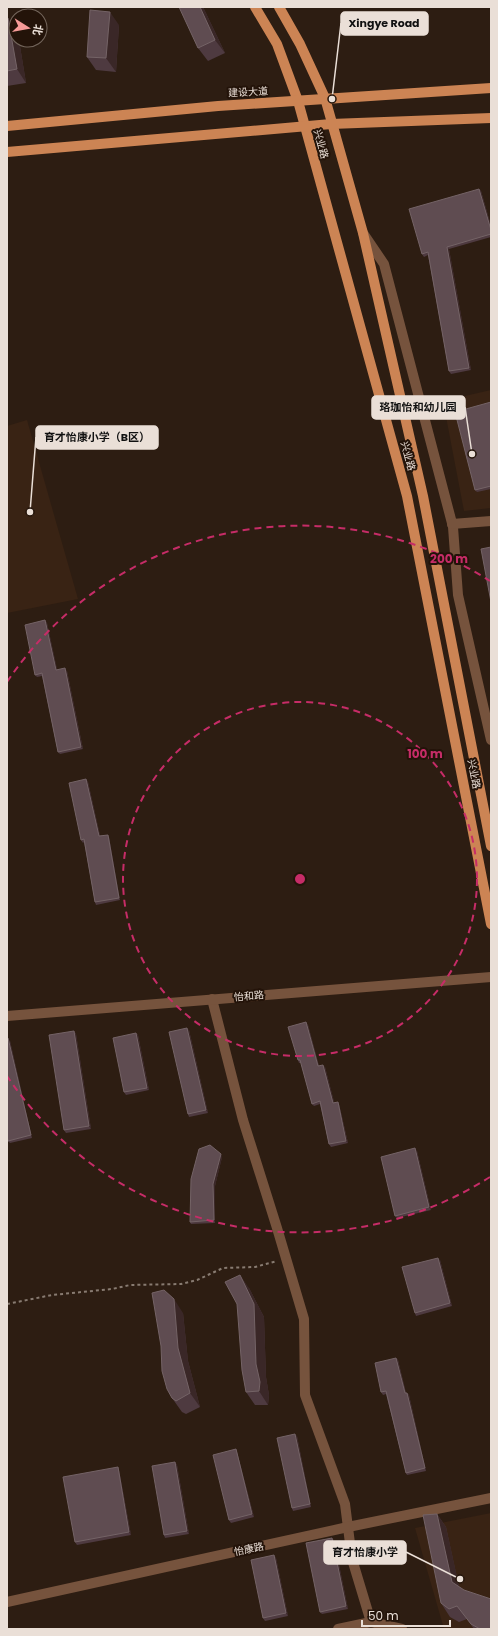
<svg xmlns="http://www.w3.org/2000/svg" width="498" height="1636" viewBox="0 0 498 1636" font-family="Poppins,'Noto Sans SC',sans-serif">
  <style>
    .built { fill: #392314 }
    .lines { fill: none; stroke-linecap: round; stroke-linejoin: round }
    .path { stroke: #887b71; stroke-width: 2; stroke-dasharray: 3 3; stroke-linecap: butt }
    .minor { stroke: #76533d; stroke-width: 10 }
    .major { stroke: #cc8454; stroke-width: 10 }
    .wall { fill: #4e3a40 }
    .shaded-wall { fill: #3a2727 }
    .building { fill: #5f4c51; stroke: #746366 }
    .ring { fill: none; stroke: #c62c67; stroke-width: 2; stroke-dasharray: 7 5 }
    .labels { text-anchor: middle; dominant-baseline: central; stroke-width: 4; stroke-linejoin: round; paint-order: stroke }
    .street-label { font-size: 10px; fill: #eadfd7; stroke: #231309 }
    .centre { fill: #c62c67; stroke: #231309; stroke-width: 2 }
    .ring-label { font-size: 12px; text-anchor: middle; font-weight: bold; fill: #c62c67; stroke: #231309; stroke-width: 4; stroke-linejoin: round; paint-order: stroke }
    .leader { fill: none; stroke: #eadfd7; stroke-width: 1.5 }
    .callout-dot { fill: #eadfd7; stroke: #231309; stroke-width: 1.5 }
    .callout { fill: #eadfd7; stroke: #eadfd7; stroke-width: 1.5 }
    .callout-label { font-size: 11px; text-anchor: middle; font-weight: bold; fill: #111 }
  </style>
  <rect width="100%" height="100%" fill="#2d1d12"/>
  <g class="built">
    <path d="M491,390V508L464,511L443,401Z"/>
    <path d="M27,420L78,599L7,613V426Z"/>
    <path d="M491,1513V1629H444L415,1528Z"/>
  </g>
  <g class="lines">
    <path class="path" d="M7,1304L52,1295L112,1289L130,1285L181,1284L197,1280L223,1268L255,1267L277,1261"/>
    <g class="minor">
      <path d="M363,233L384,264L453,527L458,595L491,740"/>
      <path d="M452,524L491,521"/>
      <path d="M212,999L243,1120L277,1228L304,1319L305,1395L345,1504L352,1559L371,1622L402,1629"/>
      <path d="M7,1016L491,977"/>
      <path d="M7,1602L348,1527L491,1498"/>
      <path d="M338,1629L371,1622"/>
    </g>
    <g class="major">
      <path d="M255,7L277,44L298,101L407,496L491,924"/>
      <path d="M279,7L300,44L325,98L363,233L423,496L491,846"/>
      <path d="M7,126L218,106L491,88"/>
      <path d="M7,152L331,124L491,118"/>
    </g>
  </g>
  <g class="wall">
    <path d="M203,7L225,53L208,61L198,48Z"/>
    <path d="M7,18L16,40H19L26,83L7,86Z"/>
    <path d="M119,25L116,72L96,70L87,57Z"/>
    <path d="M479,189L481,191L491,226V237L449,249L471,370L451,374L449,371L428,255L424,257L422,254Z"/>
    <path d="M491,402V489L477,492L475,490Z"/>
    <path d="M45,620L47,623L57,670L67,671L83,749L60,754L58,752L42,676L37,677L35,675Z"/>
    <path d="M86,779L88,782L100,836L109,837L120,900L96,905L95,902L84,842L83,843L81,840Z"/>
    <path d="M306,1022L308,1025L319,1066L325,1067L334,1102L339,1104L348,1143L331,1147L329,1144L320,1104L314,1106L312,1104L301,1063H299L298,1060Z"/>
    <path d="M189,1030L208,1113L189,1117L188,1114Z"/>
    <path d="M74,1031L76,1034L91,1129L66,1133L64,1130Z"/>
    <path d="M136,1033L138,1035L149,1090L126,1095L124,1092Z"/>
    <path d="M10,1041L32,1138L10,1143L8,1141Z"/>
    <path d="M417,1151L431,1210L397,1218L395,1216Z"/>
    <path d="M222,1157L215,1186V1223L191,1224L190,1222Z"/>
    <path d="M440,1260L452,1306L416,1316L415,1313Z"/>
    <path d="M249,1288L264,1317L266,1377L269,1395L268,1405H255L246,1392Z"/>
    <path d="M183,1313L188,1361L200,1407L186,1414L182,1412L172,1398Z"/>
    <path d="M396,1358L398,1360L406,1393H407L409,1395L426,1471L407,1475L406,1473L386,1394L383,1395L381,1392Z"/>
    <path d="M297,1436L311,1507L293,1511L292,1508Z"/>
    <path d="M236,1449L237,1452L254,1517L231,1523L229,1520Z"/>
    <path d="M175,1462L177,1465L189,1534L165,1538L164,1535Z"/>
    <path d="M118,1467L119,1470L131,1535L77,1545L75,1542Z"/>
    <path d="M437,1514L446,1527L459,1587L491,1629H474L467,1619L459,1622L450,1617L441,1603Z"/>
    <path d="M334,1540L348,1609L322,1614L320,1612Z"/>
    <path d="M274,1555L276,1558L288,1616L265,1621L263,1618Z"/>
  </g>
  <g class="shaded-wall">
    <path d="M200,7H203L225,53L215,40Z"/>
    <path d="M110,12L119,25L116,72L106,58Z"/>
    <path d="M8,18L16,29V40H19L26,83L17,69Z"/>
    <path d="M479,189L481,191L491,226V230Z"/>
    <path d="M447,247L449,249L471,370L469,368Z"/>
    <path d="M45,620L47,623L58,673L56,670Z"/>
    <path d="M65,668L67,671L83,749L81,747Z"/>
    <path d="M86,779L88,782L101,839L99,836Z"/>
    <path d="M108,835L109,837L120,900L119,898Z"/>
    <path d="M306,1022L308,1025L319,1069L318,1066Z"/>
    <path d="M187,1028L189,1030L208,1113L206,1110Z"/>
    <path d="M74,1031L76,1034L91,1129L89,1126Z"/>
    <path d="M136,1033L138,1035L149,1090L147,1088Z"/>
    <path d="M8,1038L10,1041L32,1138L31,1135Z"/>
    <path d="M323,1065L325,1067L335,1105L333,1103Z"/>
    <path d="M338,1102L339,1104L348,1143L346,1141Z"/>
    <path d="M415,1148L417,1151L431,1210L429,1207Z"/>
    <path d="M221,1154L222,1157L215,1186V1223L214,1220L213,1184Z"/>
    <path d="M438,1258L440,1260L452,1306L450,1303Z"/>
    <path d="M240,1275L249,1288L264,1317L266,1377L269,1395L268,1405L259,1391Z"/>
    <path d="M174,1299L183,1313L188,1361L200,1407L190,1393L178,1348Z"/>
    <path d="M396,1358L398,1360L406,1396L405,1393Z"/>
    <path d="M407,1393L409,1395L426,1471L425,1468Z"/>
    <path d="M295,1434L297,1436L311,1507L310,1504Z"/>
    <path d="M236,1449L237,1452L254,1517L252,1514Z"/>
    <path d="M175,1462L177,1465L189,1534L187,1531Z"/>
    <path d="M118,1467L119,1470L131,1535L129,1532Z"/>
    <path d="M437,1514L446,1527L461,1595L452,1582Z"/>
    <path d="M332,1538L334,1540L348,1609L346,1606Z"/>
    <path d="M274,1555L276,1558L288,1616L286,1613Z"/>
  </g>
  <g class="building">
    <path d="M179,7H200L215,40L198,48Z"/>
    <path d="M90,10L110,12L106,58L87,57Z"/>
    <path d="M7,18H8L17,69L7,71Z"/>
    <path d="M479,189L491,230V234L447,247L469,368L449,371L428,252L422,254L409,209Z"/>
    <path d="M491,402V486L475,490L455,412Z"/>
    <path d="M491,547V602L481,549Z"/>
    <path d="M45,620L56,670L65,668L81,747L58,752L42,673L35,675L25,625Z"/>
    <path d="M86,779L99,836L108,835L119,898L95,902L84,839L81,840L69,783Z"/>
    <path d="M306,1022L318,1066L323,1065L333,1103L338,1102L346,1141L329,1144L320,1101L312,1104L300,1060H298L288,1027Z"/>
    <path d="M187,1028L206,1110L188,1114L169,1032Z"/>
    <path d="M74,1031L89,1126L64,1130L49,1035Z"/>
    <path d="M136,1033L147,1088L124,1092L113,1038Z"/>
    <path d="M7,1038H8L31,1135L8,1141L7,1135Z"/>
    <path d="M210,1145L221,1154L213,1184L214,1220L190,1222L191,1179L199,1149Z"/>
    <path d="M415,1148L429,1207L395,1216L381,1157Z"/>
    <path d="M438,1258L450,1303L415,1313L402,1267Z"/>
    <path d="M240,1275L254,1304L256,1364L260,1382L259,1391L246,1392L242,1370L237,1304L225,1282Z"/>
    <path d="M164,1290L174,1299L178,1348L190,1393L176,1401L172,1398L167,1389L162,1371L161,1346L152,1293Z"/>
    <path d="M396,1358L405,1393H407L425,1468L406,1473L386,1391L381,1392L375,1363Z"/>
    <path d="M295,1434L310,1504L292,1508L277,1438Z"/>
    <path d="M236,1449L252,1514L229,1520L213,1455Z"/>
    <path d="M175,1462L187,1531L164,1535L152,1466Z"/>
    <path d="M118,1467L129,1532L75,1542L63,1477Z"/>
    <path d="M437,1514L452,1582L464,1590L491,1599V1629H480L471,1624L457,1606L449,1609L441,1603L423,1515Z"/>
    <path d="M332,1538L346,1606L320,1612L306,1543Z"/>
    <path d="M274,1555L286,1613L263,1618L251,1560Z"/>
  </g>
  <g class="ring">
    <circle cx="300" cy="879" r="177"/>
    <path d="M490 1177A353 353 0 0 1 7 1076M7 682A353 353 0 0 1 490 581"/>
  </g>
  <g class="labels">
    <g class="street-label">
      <text transform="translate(248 92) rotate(-3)">建设大道</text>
      <text transform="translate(321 144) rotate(75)">兴业路</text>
      <text transform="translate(408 456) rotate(75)">兴业路</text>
      <text transform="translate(474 774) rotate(79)">兴业路</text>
      <text transform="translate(249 996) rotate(-5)">怡和路</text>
      <text transform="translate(249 1549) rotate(-12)">怡康路</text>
    </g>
  </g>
  <circle cx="300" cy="879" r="6" class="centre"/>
  <g class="ring-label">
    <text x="449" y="563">200 m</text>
    <text x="425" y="758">100 m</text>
  </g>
  <path class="leader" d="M332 99L341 23M472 454L465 407M30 512L36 437M460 1579L406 1552"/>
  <g class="callout-dot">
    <circle cx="332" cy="99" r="4"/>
    <circle cx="472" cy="454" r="4"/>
    <circle cx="30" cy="512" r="4"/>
    <circle cx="460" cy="1579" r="4"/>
  </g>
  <g class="callout">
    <rect x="341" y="12" width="87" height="23" rx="4"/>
    <rect x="372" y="396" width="93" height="23" rx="4"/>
    <rect x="36" y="426" width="122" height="23" rx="4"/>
    <rect x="324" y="1541" width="82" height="23" rx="4"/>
  </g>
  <g class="callout-label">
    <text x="384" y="27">Xingye Road</text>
    <text x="418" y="411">珞珈怡和幼儿园</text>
    <text x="97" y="441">育才怡康小学（B区）</text>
    <text x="365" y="1556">育才怡康小学</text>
  </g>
  <rect width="498" height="1636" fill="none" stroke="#eadfd7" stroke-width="16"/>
  <g transform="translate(28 28) rotate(101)"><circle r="19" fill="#231309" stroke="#73655b"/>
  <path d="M0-3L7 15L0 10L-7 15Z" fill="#f59b98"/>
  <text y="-6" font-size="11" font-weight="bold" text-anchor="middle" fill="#eadfd7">北</text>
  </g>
  <path d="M362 1620v6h88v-6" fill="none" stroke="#eadfd7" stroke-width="2"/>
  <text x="368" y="1620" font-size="12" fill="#eadfd7" stroke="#231309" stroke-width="3" paint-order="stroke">50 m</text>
</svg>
